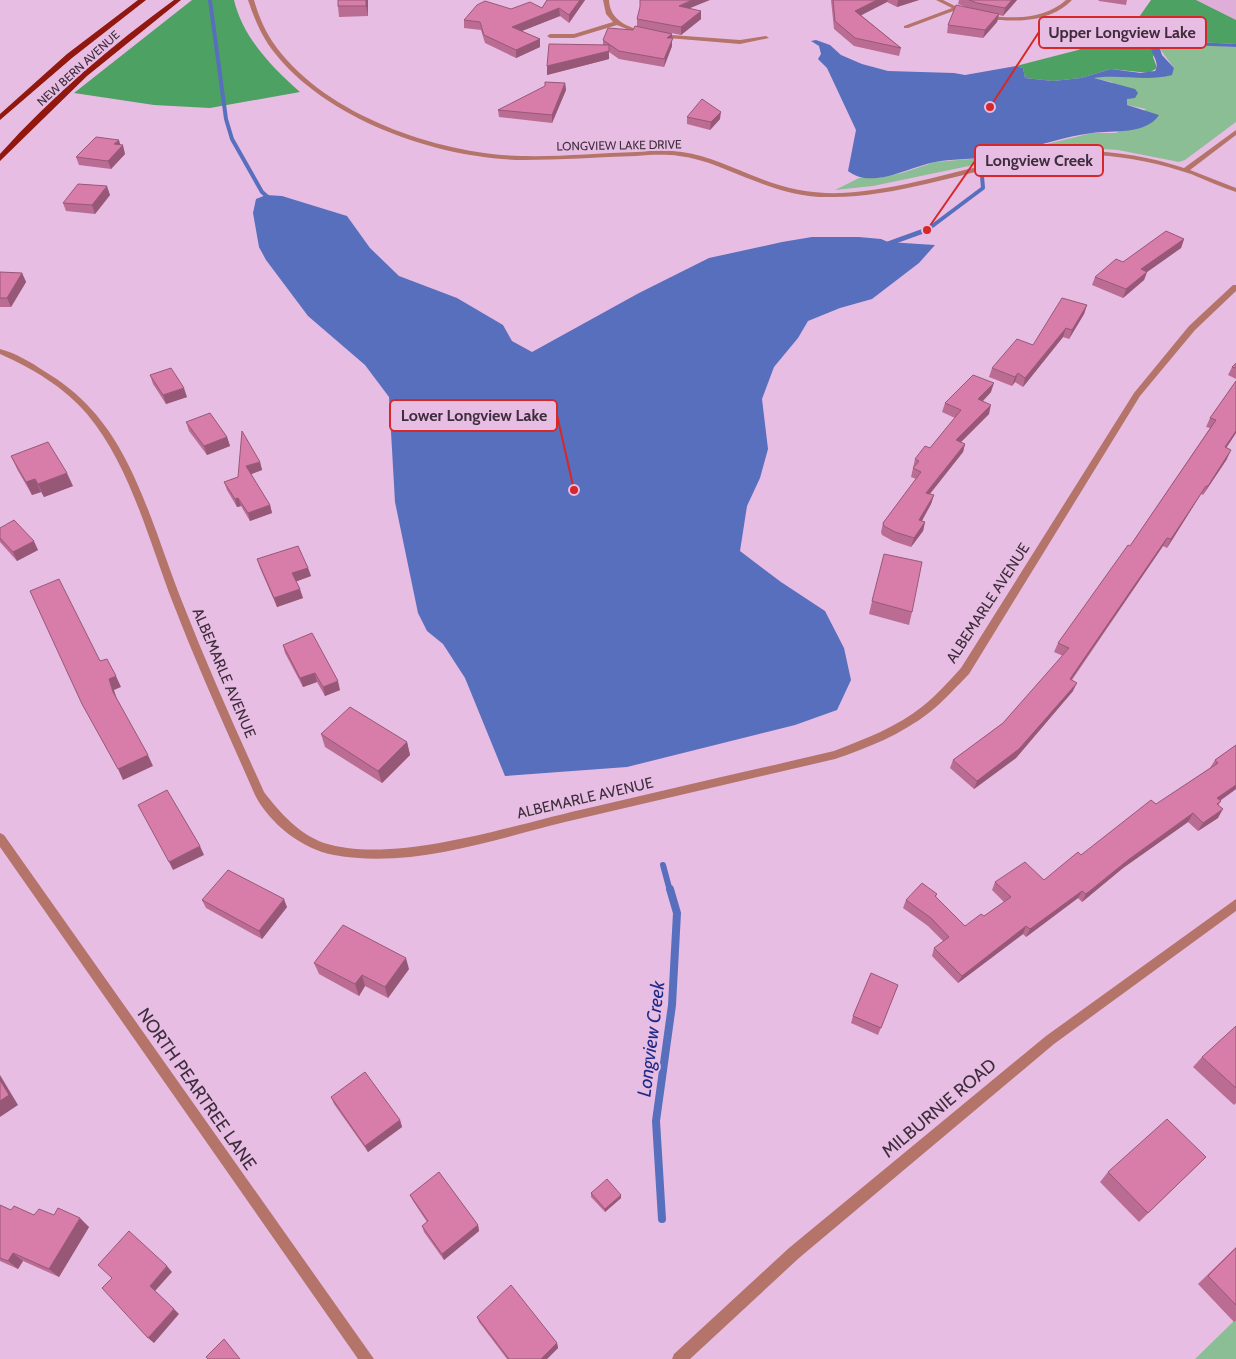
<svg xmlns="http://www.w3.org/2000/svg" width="1236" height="1359" viewBox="0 0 1236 1359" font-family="Cabin,sans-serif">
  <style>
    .built { fill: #deaed9 }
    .green { fill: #8cbe95 }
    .forest { fill: #4da162 }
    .water { fill: #586fbd }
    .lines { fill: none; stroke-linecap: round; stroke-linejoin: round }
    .stream-far3 { stroke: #586fbd; stroke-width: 4 }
    .stream-far2 { stroke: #586fbd; stroke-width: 5 }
    .stream-far1 { stroke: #586fbd; stroke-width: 6 }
    .stream { stroke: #586fbd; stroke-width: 8 }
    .minor { fill: #b4746a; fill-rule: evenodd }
    .tertiary { fill: #b4746a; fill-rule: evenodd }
    .primary { fill: #91180e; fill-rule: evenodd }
    .wall { fill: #ba6c92 }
    .shaded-wall { fill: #975877 }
    .building { fill: #d87daa; stroke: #975877 }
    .labels { text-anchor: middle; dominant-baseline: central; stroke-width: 4; stroke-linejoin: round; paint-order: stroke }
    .far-street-label { font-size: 12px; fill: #3e2d3c; stroke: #e8bde3 }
    .street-label { font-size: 15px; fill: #3e2d3c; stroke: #e8bde3 }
    .near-street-label { font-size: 18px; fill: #3e2d3c; stroke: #e8bde3 }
    .near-water-label { font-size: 19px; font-style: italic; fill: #1e2b88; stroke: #e8bde3 }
    .leader { fill: none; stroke: #d62828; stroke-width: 2 }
    .callout-dot { fill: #d62828; stroke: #e8bde3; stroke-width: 2 }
    .callout { fill: #e8bde3; stroke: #d62828; stroke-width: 2 }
    .callout-label { font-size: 16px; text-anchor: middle; font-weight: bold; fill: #3e2d3c }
  </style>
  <rect width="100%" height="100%" fill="#e8bde3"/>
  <path class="built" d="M1196,0H1236V20Z"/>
  <g class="green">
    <path d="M1168,43L1236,47V122L1185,160L1179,162L1118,150L1087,148L1046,150L873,186L835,190L859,178H878L902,173L935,162L994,157L1092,133H1116L1146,109L1127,105V99L1112,82L1093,78L1115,75L1162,77L1174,68L1160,49L1162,44Z"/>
    <path d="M1236,1319V1359H1195Z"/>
  </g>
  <g class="forest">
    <path d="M192,0H234C243,38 272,67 300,92L210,108L154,105L74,93Z"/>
    <path d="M1151,0H1196L1236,20V44L1159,40L1153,57L1157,68L1149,73L1111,69L1081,78L1053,81L1025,78L1023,68L1016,66L1078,50L1137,20Z"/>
  </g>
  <g class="water">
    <path d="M816,40L830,45L841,55L862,64L888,71L954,73L965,75L1016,66L1023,68L1025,78L1053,81L1081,78L1111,69L1141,73L1155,71C1161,62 1149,53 1151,43L1159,40L1236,44V47L1162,44L1159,46L1162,55L1174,68L1172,75C1147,82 1120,74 1094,78L1135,89L1138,93L1135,98L1127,99V105L1159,115C1146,135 1113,130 1092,133C1060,137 1028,150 996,156C976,160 955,158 935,162C915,166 897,176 877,178C865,179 858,178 848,171L856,130L827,68L818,59L821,54L819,46L811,41Z"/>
    <path d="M266,195L282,196L347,216L370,248L399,276L457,298L503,325L512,341L532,352L639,293L709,258L782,242L812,237H859L881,239L888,242L935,245L919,263L872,299L840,308L808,321L798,338L774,367L762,399L768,449L760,478L747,506L740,551L781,582L825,611L844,648L851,680L837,710L795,725L627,767L505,776L465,678L443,644L427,631L418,613L395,502L389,397L365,365L308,316L266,260L259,247L253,213L256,199Z"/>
  </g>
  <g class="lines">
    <g class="stream-far3">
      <path d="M210,0L226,119L232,139L262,192L270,199"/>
      <path d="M927,230L983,188L982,176"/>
    </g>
    <path class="stream-far2" d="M882,246L929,229"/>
    <path class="stream-far1" d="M663,865L670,891"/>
    <path class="stream" d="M662,1219L656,1121L672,1005L677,913L670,889"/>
    <g class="minor">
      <path d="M248,0H254C258,14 264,29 272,41C321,114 437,154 521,156C560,157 598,153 637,152C652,151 667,150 682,152C709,156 733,168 759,178C786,189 813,194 842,193C913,189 980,161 1050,153C1096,148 1141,154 1184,168L1236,130V135L1190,170L1236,188V192C1221,187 1206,180 1191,174C1161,164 1129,157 1097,155C1007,152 923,196 833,197C806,198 780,191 755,181C730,172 706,159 679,156C665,154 650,155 636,156C598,157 561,160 523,160C437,159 319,118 268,44C259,30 253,15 248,0Z"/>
      <path d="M603,0H609C610,21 628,27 646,32V34L629,30L617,25L574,38H550L547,36L550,34H574L613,22L606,14Z"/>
      <path d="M936,0H943L969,13L966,15L956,10L908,28H904V26L952,8Z"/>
      <path d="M1066,0H1072C1054,19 1026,22 1001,20C995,20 988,20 982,17L985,15C1013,19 1043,20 1066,0Z"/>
      <path d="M658,34L740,40L766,36L769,38L740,44L656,37V35Z"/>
      <path d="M1233,285H1236V291L1195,330L1140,396L969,674C956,687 944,701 930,712C902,734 868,748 835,759C745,780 655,801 565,822C492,840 411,869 334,855C302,849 270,824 255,795C227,731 198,668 173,603C149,541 130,465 87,414C64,387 32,368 0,354V349C15,353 31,362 44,371C61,381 78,394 91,409C137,458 158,542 183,604C208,668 236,730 264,792C280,813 299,834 324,843C393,865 510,826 580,810C665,790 749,771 834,751C865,739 897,727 923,706C937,695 949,681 961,668L1134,393L1189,326Z"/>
    </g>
    <g class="tertiary">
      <path d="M0,833L4,835L374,1359H358L0,847Z"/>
      <path d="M1236,899V911L1054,1044L799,1258L690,1359H672L674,1354L789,1248L1046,1036Z"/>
    </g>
    <g class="primary">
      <path d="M138,0H146L72,58L0,120V114L67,54Z"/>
      <path d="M174,0H181L87,76L0,161V154C52,96 111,46 174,0Z"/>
    </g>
  </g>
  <g class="wall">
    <path d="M368,0V16L339,17L338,6Z"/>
    <path d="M547,0H585L569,23L560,16L521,31L540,39V47L516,58L485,43L481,30L464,28V20L511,9L542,8Z"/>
    <path d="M831,0H919L897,7L887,2L861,15L901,48L899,56L854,46L834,29Z"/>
    <path d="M959,0H1017L1003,16L999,15L997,22L983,38L947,33L948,25L966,7L958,4Z"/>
    <path d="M1098,0H1127L1126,5L1099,1Z"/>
    <path d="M640,7L690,9L701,19L681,35L671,33L672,34V46L664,67L619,59L609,52V59L547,75V66L603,45V40L633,30L637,26V19Z"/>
    <path d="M565,83L566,90L552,123L499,117L498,110Z"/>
    <path d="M687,117L720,119L710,130L687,124Z"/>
    <path d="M121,145L125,154L111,169L79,165L76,157Z"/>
    <path d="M110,195L95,214L66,211L63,203Z"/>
    <path d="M1184,239L1181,248L1147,272L1144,280L1123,298L1092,285L1095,277L1123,262Z"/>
    <path d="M0,272L22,273L26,282L11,307H0Z"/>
    <path d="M1087,305L1084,314L1069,339L1063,337L1023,387L1015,382L1012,386L989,377L992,368L1033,345Z"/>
    <path d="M1236,363V379L1228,375L1232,367Z"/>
    <path d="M150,375L187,397L166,404L153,384Z"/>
    <path d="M1236,381V433L1226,448L1227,459L1203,495L1201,494L1167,548L1163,546L1072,680L1073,691L1016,758L974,789L950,768L953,760L1003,723L1063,656L1054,652L1058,643L1130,546L1210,428L1206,427L1210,418Z"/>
    <path d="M991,392L983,401L989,414L961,442L965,444L963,452L930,494L934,495L931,504L922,521L925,522L923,531L911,547L893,541L882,535L881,532L883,523L916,479L911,477L915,459L930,448L955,418L942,412L945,403Z"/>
    <path d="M186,422L227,437L230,446L207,455L189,431Z"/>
    <path d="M11,456L73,486L44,497L41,492L32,495L17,469Z"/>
    <path d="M260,462L262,470L251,474L270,505L272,513L250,521L241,506L237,507L227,490L224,482L238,477Z"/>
    <path d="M0,528L38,550L17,561L0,542Z"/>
    <path d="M257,559L308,568L311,576L296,581L303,598L277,607L260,568Z"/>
    <path d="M872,601L912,612L909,625L869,614Z"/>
    <path d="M283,645L340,690L325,696L317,682L303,687L285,653Z"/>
    <path d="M321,734L407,742L410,755L382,783L325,747Z"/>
    <path d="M1236,745V789L1220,801H1221L1218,806V818L1198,831L1188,822L1123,868L1082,902L1078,898L1026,937L1023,934L958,983L932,956L934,948L943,941L928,926L903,908L906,900L937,894L936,897L965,926L984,916L1004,902L992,890L995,882L1044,880L1210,768L1215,760Z"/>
    <path d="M202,900L287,907L262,939L206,908Z"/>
    <path d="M314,963L409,969L388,998L365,986L359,996L319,974Z"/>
    <path d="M898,985L878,1035L851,1023L853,1016Z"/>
    <path d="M1236,1026V1103L1234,1105L1193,1067L1202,1057Z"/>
    <path d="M331,1097L400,1120L402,1127L368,1152L334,1104Z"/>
    <path d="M1206,1157L1139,1222L1100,1182L1108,1172Z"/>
    <path d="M591,1193L621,1195V1198L605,1212L591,1197Z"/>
    <path d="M410,1195L478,1225L479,1231L444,1260L424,1232L422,1226L427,1222L413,1201Z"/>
    <path d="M0,1205L11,1210L34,1215H54L89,1227L59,1277L23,1261L18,1269L0,1261Z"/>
    <path d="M1236,1247V1321L1234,1322L1198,1284Z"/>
    <path d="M477,1317L557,1343L558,1348L547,1359H507L479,1322Z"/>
  </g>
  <g class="shaded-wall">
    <path d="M366,0H368V16L366,6Z"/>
    <path d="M580,0H585L569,23V15Z"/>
    <path d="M692,0H710L678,13L679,6Z"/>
    <path d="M877,0H888L887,2L854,19L855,11Z"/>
    <path d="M898,0H919L897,7Z"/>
    <path d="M1012,0H1017L1003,16L1005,8Z"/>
    <path d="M559,8L560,16L512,35V27Z"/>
    <path d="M701,11V19L681,35V27Z"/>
    <path d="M999,14L997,22L983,38L985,30Z"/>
    <path d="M672,34V46L664,67L667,38Z"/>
    <path d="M540,39V47L516,58V50Z"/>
    <path d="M609,51V59L547,75V66Z"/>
    <path d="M565,83L566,90L552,123V115Z"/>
    <path d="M721,112L720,119L710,130L711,122Z"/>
    <path d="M119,140L121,147L123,145L125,154L111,169L108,161L114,144Z"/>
    <path d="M107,186L110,195L95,214L92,205Z"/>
    <path d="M1184,239L1181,248L1147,272L1144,280L1123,298L1126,289L1141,269Z"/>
    <path d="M22,273L26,282L11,307L7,298Z"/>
    <path d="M1087,305L1084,314L1069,339L1072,330Z"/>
    <path d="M1066,328L1063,337L1023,387L1025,378Z"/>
    <path d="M1018,373L1015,382L1012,386L1015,377Z"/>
    <path d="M994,383L991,392L976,408L978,399Z"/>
    <path d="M184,388L187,397L166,404L163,395Z"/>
    <path d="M991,405L989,414L954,449L956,440Z"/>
    <path d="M1236,431V433L1221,456L1225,447Z"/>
    <path d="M227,437L230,446L207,455L204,446Z"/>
    <path d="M965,444L963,452L924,501L926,493Z"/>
    <path d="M1231,450L1227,459L1203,495L1208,486Z"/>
    <path d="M260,462L262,470L249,475L246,466Z"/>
    <path d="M67,473L73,486L44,497L38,484Z"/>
    <path d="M35,479L41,492L32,495L26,482Z"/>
    <path d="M1206,486L1201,494L1167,548L1171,539Z"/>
    <path d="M934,495L931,504L917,529L919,520Z"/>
    <path d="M238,498L241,506L237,507L235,499Z"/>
    <path d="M270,505L272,513L250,521L248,513Z"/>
    <path d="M925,522L923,531L911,547L914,538Z"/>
    <path d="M1167,538L1163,546L1066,687L1070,679Z"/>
    <path d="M34,541L38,550L17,561L13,552Z"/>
    <path d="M308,568L311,576L295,582L292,573Z"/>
    <path d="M300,589L303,598L277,607L274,598Z"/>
    <path d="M315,673L317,682L303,687L300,678Z"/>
    <path d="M116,676L121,687L114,690L118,702L113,692L109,679Z"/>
    <path d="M338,681L340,690L325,696L323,687Z"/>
    <path d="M1077,683L1073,691L1016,758L974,789L977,781Z"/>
    <path d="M407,742L410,755L382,783L378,771Z"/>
    <path d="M148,755L153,766L123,780L118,769Z"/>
    <path d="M1236,785V789L1212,806L1217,798Z"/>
    <path d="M1223,809L1218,818L1198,831L1203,823Z"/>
    <path d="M1193,813L1188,822L1123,868L1082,902L1086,894L1128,860Z"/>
    <path d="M200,846L204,855L173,870L169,862Z"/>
    <path d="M1082,891L1078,898L1026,937L1030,929Z"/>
    <path d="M284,899L287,907L262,939L259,931Z"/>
    <path d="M1026,926L1023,934L958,983L962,976Z"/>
    <path d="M406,958L409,969L388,998L385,987Z"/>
    <path d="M362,975L365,986L359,996L355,984Z"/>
    <path d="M0,1075L18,1105L0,1117Z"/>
    <path d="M400,1120L402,1127L368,1152L365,1146Z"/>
    <path d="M621,1195V1198L605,1212V1209Z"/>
    <path d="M80,1218L89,1227L59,1277L49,1269Z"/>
    <path d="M478,1225L479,1231L444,1260L442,1254Z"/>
    <path d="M13,1253L23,1261L18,1269L8,1261Z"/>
    <path d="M167,1266L172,1272L155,1291L150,1286Z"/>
    <path d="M174,1309L179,1314L154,1343L148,1338Z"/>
    <path d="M557,1343L558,1348L547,1359H541Z"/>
  </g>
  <g class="building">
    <rect x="338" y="0" width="28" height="6"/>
    <path d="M547,0H580L569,15L559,8L512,27L540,39L516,50L484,35L480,22L464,20L477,5L485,1L511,9L530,2L542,8Z"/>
    <path d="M640,0H692L679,6L701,11L681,27L637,19L640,7Z"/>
    <path d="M833,0H877L855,11L901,48L855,38L835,21Z"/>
    <path d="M969,0H1012L1005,8L977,3Z"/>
    <path d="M956,5L999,14L985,30L948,25Z"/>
    <path d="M635,26L672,34L667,38H673L664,59L619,51L603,40L608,28L633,30Z"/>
    <path d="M549,44L609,45V51L547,66Z"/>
    <path d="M545,82L565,83L552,115L498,110L545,86Z"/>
    <path d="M702,99L721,112L711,122L687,117Z"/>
    <path d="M96,137L119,140L114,144L123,145L108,161L76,157Z"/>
    <path d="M78,184L107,186L92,205L63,203Z"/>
    <path d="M1166,231L1184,239L1141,269L1147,272L1126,289L1095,277L1116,259L1123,262Z"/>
    <path d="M0,272L22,273L7,298H0Z"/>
    <path d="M1062,298L1087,305L1072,330L1066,328L1025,378L1018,373L1015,377L992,368L1017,339L1033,345Z"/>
    <path d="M1236,363V368L1232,367Z"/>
    <path d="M171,368L184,388L163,395L150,375Z"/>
    <path d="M973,375L994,383L978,399L991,405L956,440L965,444L926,493L934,495L919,520L925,522L914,538L895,532L884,526L883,523L921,472L913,468L919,461L915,459L925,446L930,448L961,410L945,403Z"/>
    <path d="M1236,381V431L1225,447L1231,450L1208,486H1206L1171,539L1167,538L1070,679L1077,683L1019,749L977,781L953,760L1003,723L1069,648L1058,643L1128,545L1130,546L1216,420L1210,418Z"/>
    <path d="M210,413L227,437L204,446L186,422Z"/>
    <path d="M242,431L260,462L246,466L270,505L248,513L238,498L235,499L224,482L238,477Z"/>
    <path d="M48,442L67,473L38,484L35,479L26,482L11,456Z"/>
    <path d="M14,520L34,541L13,552L0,538V528Z"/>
    <path d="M298,546L308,568L292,573L300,589L274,598L257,559Z"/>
    <path d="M884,554L922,562L912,612L872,601Z"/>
    <path d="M59,579L100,661L107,659L116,676L109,679L113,692L148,755L118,769L82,704L30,591Z"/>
    <path d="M312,633L338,681L323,687L315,673L300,678L283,645Z"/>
    <path d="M350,707L407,742L378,771L321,734Z"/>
    <path d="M1236,745V785L1217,798L1221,801L1217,804L1223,809L1203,823L1193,813L1128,860L1086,894L1082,891L1030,929L1026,926L962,976L934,948L949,937L931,918L906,900L922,883L937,894L935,896L965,926L981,914L984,916L1011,897L995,882L1025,862L1044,880L1078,852L1081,855L1151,800L1156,804L1218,763L1215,760Z"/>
    <path d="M167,790L200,846L169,862L138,805Z"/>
    <path d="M228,870L284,899L259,931L202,900Z"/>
    <path d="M343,925L406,958L385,987L362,975L355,984L314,963Z"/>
    <path d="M871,973L898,985L881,1028L853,1016Z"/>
    <path d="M1236,1026V1088L1202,1057Z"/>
    <path d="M365,1072L400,1120L365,1146L331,1097Z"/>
    <path d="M0,1080L9,1095L0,1101Z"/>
    <path d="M1167,1119L1206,1157L1148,1213L1108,1172Z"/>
    <path d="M439,1172L478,1225L442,1254L422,1226L428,1221L410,1195Z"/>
    <path d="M607,1179L621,1195L605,1209L591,1193Z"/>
    <path d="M0,1205L11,1210L14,1206L34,1215L39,1209L54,1215L58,1208L80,1218L49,1269L13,1253L8,1261L0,1258Z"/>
    <path d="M129,1231L167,1266L150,1286L174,1309L148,1338L102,1288L112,1278L98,1265Z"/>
    <path d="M1236,1248V1305L1208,1276Z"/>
    <path d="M511,1285L557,1343L541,1359H509L477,1317Z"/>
    <path d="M224,1339L240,1359H208L206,1357Z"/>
  </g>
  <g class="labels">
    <g class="far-street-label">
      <text transform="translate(78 68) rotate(-42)">NEW BERN AVENUE</text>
      <text transform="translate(619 145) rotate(-1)">LONGVIEW LAKE DRIVE</text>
    </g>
    <g class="street-label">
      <text transform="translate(988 603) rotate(-57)">ALBEMARLE AVENUE</text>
      <text transform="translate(224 673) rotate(67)">ALBEMARLE AVENUE</text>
      <text transform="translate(585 798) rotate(-13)">ALBEMARLE AVENUE</text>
    </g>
    <g class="near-street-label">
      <text transform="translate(197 1089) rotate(55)">NORTH PEARTREE LANE</text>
      <text transform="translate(939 1108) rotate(-40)">MILBURNIE ROAD</text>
    </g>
    <g class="near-water-label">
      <text transform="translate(651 1039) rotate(-83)">Longview Creek</text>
    </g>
  </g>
  <path class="leader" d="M990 107L1039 32M927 230L975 161M574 490L557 415"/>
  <g class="callout-dot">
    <circle cx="990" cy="107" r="5"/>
    <circle cx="927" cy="230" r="5"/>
    <circle cx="574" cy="490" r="5"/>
  </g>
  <g class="callout">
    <rect x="1039" y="17" width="167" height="31" rx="5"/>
    <rect x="975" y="145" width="128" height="31" rx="5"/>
    <rect x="390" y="400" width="167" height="31" rx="5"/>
  </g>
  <g class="callout-label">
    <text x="1122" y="38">Upper Longview Lake</text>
    <text x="1039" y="166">Longview Creek</text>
    <text x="474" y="421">Lower Longview Lake</text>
  </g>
</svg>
